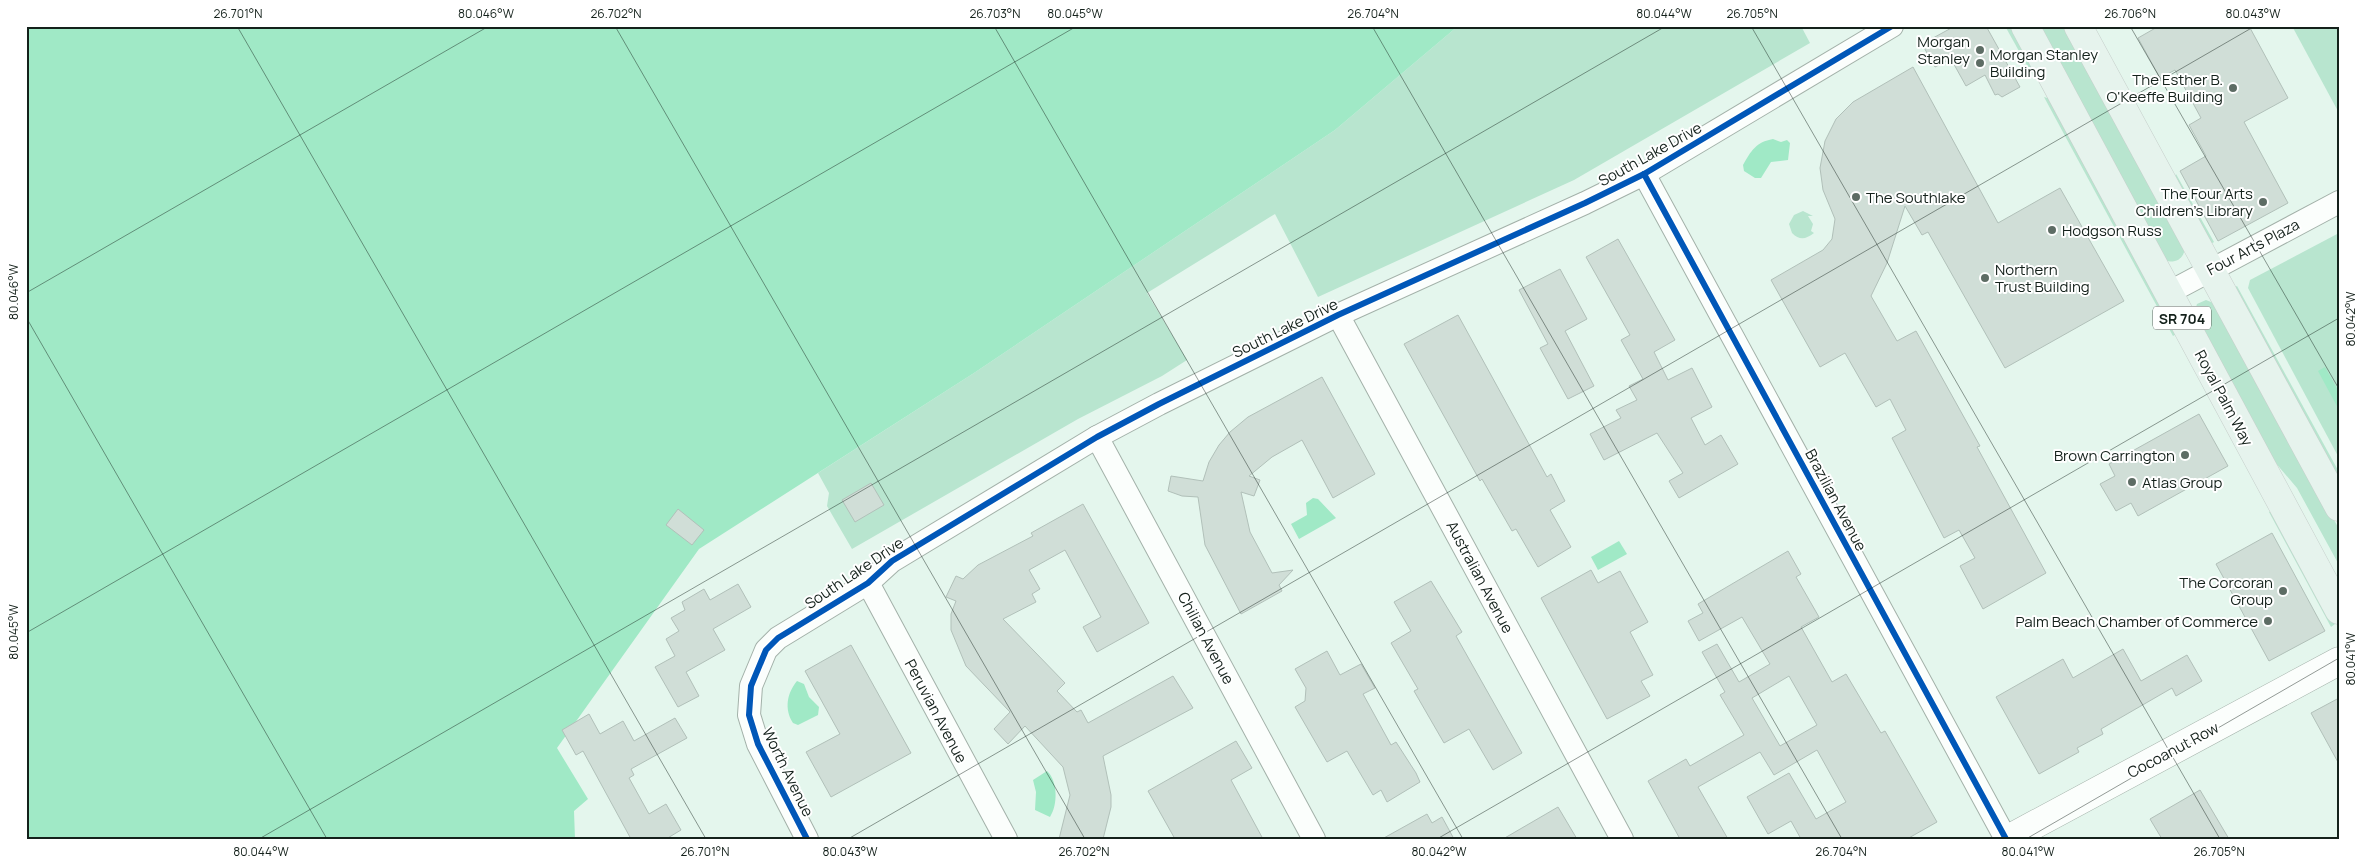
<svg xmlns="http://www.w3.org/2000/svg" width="2365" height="865" viewBox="0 0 2365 865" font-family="Manrope,sans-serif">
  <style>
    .green { fill: #b8e5cf }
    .water { fill: #a0e9c6 }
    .building { fill: #d0ded7; stroke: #b1c0b9; fill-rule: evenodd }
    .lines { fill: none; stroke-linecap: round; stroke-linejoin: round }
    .street-casing { stroke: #a3b1a9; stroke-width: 24 }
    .secondary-casing { stroke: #a3b1a9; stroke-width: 29 }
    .primary-casing { stroke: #c6cfcb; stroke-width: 29 }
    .street { stroke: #fbfefc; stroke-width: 22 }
    .secondary { stroke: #fbfefc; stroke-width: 28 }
    .primary { stroke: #e6f3ed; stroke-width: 28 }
    .cycleway-casing { stroke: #fff; stroke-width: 9 }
    .cycleway { stroke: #0057b8; stroke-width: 6 }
    .ticks { fill: none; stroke: #14211b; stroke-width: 1; stroke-opacity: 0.45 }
    .poi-dot { fill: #5d6c64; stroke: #fff; stroke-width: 2 }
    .labels { text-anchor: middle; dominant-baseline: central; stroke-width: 4; stroke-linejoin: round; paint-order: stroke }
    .shield { fill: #fff; stroke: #5a645f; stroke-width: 1 }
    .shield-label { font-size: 14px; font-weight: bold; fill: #14211b }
    .poi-label { font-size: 15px; fill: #14211b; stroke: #fff; text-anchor: end }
    .street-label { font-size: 15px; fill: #14211b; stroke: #fff }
    .neatline { fill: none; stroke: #14211b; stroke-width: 2 }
    .ticks-label { font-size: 12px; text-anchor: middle; fill: #14211b }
  </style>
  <rect width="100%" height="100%" fill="#e4f6ed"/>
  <g class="green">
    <path d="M1458,26H1801L1810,43L1574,180L1318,297L1275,214L1147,293L1187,360L1162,376L1078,419L852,549L827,506L829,493L818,473L974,373L1335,130Z"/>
    <path d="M2005,26H2011L2037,73L2034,78Z"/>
    <path d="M2037,26H2066L2185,249C2183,259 2176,263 2166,261Z"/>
    <path d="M2292,26H2339V113Z"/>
    <path d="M2044,97L2051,99L2178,333L2173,336Z"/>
    <path d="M2176,174L2214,242L2209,245L2174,179Z"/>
    <path d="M1803,211L1813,216H1808L1813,224L1811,231L1814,233C1806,239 1800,241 1792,233L1789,224L1794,215Z"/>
    <path d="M2339,233V458L2248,288L2250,280Z"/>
    <path d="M2237,286L2339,472V483L2233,288Z"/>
    <path d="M2206,300L2216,304L2220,308L2339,529V565L2297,488L2268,454L2194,313L2197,304Z"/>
    <path d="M2273,510L2335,624L2331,627L2269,512Z"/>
  </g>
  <g class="water">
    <path d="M26,26H1458L1335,130L974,373L699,549L557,748L588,799L574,811L575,839H26Z"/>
    <path d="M1773,139L1781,142L1787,140L1790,143L1788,160L1771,162L1761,178H1755L1744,171L1743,165C1751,151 1756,142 1773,139Z"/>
    <path d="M2325,367L2339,392V410L2318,371Z"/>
    <path d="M1313,498L1318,499L1336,518L1299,539L1291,524L1307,515L1306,503Z"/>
    <path d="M1619,541L1627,554L1598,570L1591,557Z"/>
    <path d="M797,681L804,684L809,697L819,707L818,715L798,725L793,723C784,709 787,693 797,681Z"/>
    <path d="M1047,771C1058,781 1058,805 1050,817L1035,810L1036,792L1033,780Z"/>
  </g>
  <g class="building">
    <path d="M1955,26H1986L2020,87L2002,97L1998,94L1995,95L1985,75L1966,86L1951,59L1935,67L1922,44Z"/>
    <path d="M2159,26H2249L2288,98L2244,122L2288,203L2218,241L2180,171L2206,156L2189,125L2201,118L2175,70L2160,78L2138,38Z"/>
    <path d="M1913,67L1998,223L2060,188L2124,301L2005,368L1928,232L1922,235L1905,206L1887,263L1871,296L1897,341L1916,331L1980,446L1977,447L2046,573L1983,609L1960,566L1975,558L1959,530L1944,538L1892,438L1906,430L1890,399L1876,407L1845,353L1820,367L1771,280L1823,250L1832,239L1835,219L1823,190L1820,168L1825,141L1836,119L1853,102Z"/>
    <path d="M1618,239L1675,340L1654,352L1668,380L1692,368L1712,407L1691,418L1705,445L1721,435L1738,464L1679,498L1669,481L1683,473L1657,433L1604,460L1590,434L1621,418L1616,410L1637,400L1629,386L1643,379L1621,340L1630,335L1586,257Z"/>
    <path d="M1560,269L1587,319L1565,331L1594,386L1568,399L1540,348L1548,344L1519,290Z"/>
    <path d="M1458,315L1547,477L1551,474L1565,501L1550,510L1571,547L1538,567L1516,529L1512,531L1482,479L1480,481L1404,344Z"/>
    <path d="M1322,377L1375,474L1333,498L1302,440L1272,457L1249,476L1260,480L1254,496L1241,492L1250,532L1272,573L1293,570L1279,585L1282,591L1241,614L1205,545L1198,497L1182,496L1168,491L1171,476L1203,481L1209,462L1219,445L1230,432L1248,417Z"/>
    <path d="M2199,414L2228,466L2138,516L2131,503L2116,511L2100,484L2115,476L2109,464Z"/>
    <path d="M871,483L884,505L855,522L842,500Z"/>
    <path d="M1083,504L1149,623L1097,652L1083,627L1101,617L1065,550L1029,570L1040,589L1032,594L1036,602L1003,619L1065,683L1057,691L1077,712L1081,710L1088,723L1173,676L1193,708L1103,756L1111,795V807L1103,839H1059L1070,795L1063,767L1025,726L1008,744L994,729L1010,712L966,666L951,630V614L956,601L946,597L956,576L963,579L978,565L1033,536L1031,533Z"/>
    <path d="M678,509L704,530L692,545L666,525Z"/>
    <path d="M2272,533L2325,631L2269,661L2216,564Z"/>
    <path d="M1788,551L1801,574L1796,577L1819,617L1801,627L1832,682L1846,674L1881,733L1885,731L1937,822L1907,839H1801L1791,821L1768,834L1747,797L1789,773L1816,819L1846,802L1817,750L1774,775L1760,752L1698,787L1728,839H1680L1648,781L1686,759L1690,766L1744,735L1720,695L1725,692L1702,652L1717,644L1739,682L1770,664L1742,617L1699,641L1688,621L1703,613L1698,604ZM1789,676L1817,725L1780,746L1752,698Z"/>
    <path d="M1591,570L1598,583L1620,571L1648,622L1630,632L1653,675L1641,681L1650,696L1607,719L1541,598Z"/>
    <path d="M1431,581L1462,632L1456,636L1522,753L1493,770L1469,729L1444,743L1414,691L1418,689L1391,643L1411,631L1394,602Z"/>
    <path d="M738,584L751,607L713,629L725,650L686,672L699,696L678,707L655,667L675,656L666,639L679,631L671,618L685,610L682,602L704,589L710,600Z"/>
    <path d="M851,645L911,753L831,797L806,752L840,734L805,671Z"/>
    <path d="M2123,649L2141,681L2187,655L2202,681L2176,696L2172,688L2101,729L2103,734L2077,748L2079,752L2039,774L1996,697L2063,659L2073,678Z"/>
    <path d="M1327,651L1340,675L1361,664L1375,688L1363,694L1391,745L1396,742L1416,773L1420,782L1387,802L1381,790L1373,795L1347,751L1327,762L1295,707L1305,701L1306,688L1295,669Z"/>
    <path d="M2339,698V764L2311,713Z"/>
    <path d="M589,714L600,734L623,721L634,741L675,718L687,738L631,769L634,775L629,778L649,814L666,804L681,830L666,839H631L583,751L576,755L562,730Z"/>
    <path d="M1236,741L1252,768L1231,780L1263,839H1175L1148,791Z"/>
    <path d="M2200,790L2229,839H2162L2150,819Z"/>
    <path d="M1558,807L1577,839H1503Z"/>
    <path d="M1427,814L1432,823L1442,817L1454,839H1382Z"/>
  </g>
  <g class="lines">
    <defs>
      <g id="street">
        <path d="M1644,174L2006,839"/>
        <path d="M2168,293L2339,202"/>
        <path d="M1338,315L1622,839"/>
        <path d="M1097,437L1314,839"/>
        <path d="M868,583L1006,839"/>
        <path d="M807,839L758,744L749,715L751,686L766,650L778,638L868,583L892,561L1097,437L1159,404L1338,315L1585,203L1644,174L1892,26"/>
      </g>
      <path id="secondary" d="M2008,839L2339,661"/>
      <g id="primary">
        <path d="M2025,26L2339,610"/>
        <path d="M2078,26L2339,507"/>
      </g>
    </defs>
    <use href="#street" class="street-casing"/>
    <use href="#secondary" class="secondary-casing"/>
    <use href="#primary" class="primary-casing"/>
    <use href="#street" class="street"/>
    <use href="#secondary" class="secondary"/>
    <use href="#primary" class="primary"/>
    <defs>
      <g id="cycleway">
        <path d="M1644,174L2006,839"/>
        <path d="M807,839L758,744L749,715L751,686L766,650L778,638L868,583L892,561L1097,437L1159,404L1338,315L1585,203L1644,174L1892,26"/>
      </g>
    </defs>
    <use href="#cycleway" class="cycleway-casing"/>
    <use href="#cycleway" class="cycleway"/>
  </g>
  <path class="ticks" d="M237,26L706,839M615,26L1085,839M994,26L1463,839M1372,26L1842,839M1751,26L2220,839M2130,26L2339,389M26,293L489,26M26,317L327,839M26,633L1077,26M259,839L1666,26M848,839L2255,26M1437,839L2339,318M2026,839L2339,658"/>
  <g class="poi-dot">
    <circle cx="1980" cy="50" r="5"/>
    <circle cx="1980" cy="63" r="5"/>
    <circle cx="2233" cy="88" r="5"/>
    <circle cx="1856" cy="197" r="5"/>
    <circle cx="2263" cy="202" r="5"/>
    <circle cx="2052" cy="230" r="5"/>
    <circle cx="1985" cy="278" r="5"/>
    <circle cx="2185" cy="455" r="5"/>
    <circle cx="2132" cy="482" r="5"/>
    <circle cx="2283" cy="591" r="5"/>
    <circle cx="2268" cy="621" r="5"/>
  </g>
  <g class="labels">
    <rect class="shield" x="2153" y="306.5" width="58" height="23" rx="4"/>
    <g class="shield-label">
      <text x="2182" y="318">SR 704</text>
    </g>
    <g class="poi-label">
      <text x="1970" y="41">Morgan<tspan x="1970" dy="17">Stanley</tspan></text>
      <text x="1990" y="54" text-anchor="start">Morgan Stanley<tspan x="1990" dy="17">Building</tspan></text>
      <text x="2223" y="79">The Esther B.<tspan x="2223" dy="17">O'Keeffe Building</tspan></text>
      <text x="2253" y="193">The Four Arts<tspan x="2253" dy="17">Children’s Library</tspan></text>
      <text x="1866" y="197" text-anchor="start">The Southlake</text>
      <text x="2062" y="230" text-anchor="start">Hodgson Russ</text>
      <text x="1995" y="269" text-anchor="start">Northern<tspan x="1995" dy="17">Trust Building</tspan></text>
      <text x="2175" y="455">Brown Carrington</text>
      <text x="2142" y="482" text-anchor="start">Atlas Group</text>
      <text x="2273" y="582">The Corcoran<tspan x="2273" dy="17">Group</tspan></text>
      <text x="2258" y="621">Palm Beach Chamber of Commerce</text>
    </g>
    <g class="street-label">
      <text transform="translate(1650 154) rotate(-29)">South Lake Drive</text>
      <text transform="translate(2253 247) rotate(-28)">Four Arts Plaza</text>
      <text transform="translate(1285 328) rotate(-26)">South Lake Drive</text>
      <text transform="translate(2224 398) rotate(62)">Royal Palm Way</text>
      <text transform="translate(1836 500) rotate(62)">Brazilian Avenue</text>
      <text transform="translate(854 573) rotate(-34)">South Lake Drive</text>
      <text transform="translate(1480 577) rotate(62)">Australian Avenue</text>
      <text transform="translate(1206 638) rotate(62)">Chilian Avenue</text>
      <text transform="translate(936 711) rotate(62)">Peruvian Avenue</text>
      <text transform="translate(2173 750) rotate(-28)">Cocoanut Row</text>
      <text transform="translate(788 772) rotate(64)">Worth Avenue</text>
    </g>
  </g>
  <rect width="2365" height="865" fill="none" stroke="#ffffff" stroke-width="55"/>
  <rect x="28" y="28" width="2310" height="810" class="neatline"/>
  <g class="ticks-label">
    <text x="238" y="18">26.701°N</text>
    <text x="486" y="18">80.046°W</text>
    <text x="616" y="18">26.702°N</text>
    <text x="995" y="18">26.703°N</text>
    <text x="1075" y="18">80.045°W</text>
    <text x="1373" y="18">26.704°N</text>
    <text x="1664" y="18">80.044°W</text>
    <text x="1752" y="18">26.705°N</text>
    <text x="2130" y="18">26.706°N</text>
    <text x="2253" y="18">80.043°W</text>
    <text transform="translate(14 292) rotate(-90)" y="4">80.046°W</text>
    <text transform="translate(2351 319) rotate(-90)" y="4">80.042°W</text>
    <text transform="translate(14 632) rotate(-90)" y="4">80.045°W</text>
    <text transform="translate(2351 659) rotate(-90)" y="4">80.041°W</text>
    <text x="261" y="856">80.044°W</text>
    <text x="705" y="856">26.701°N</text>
    <text x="850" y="856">80.043°W</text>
    <text x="1084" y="856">26.702°N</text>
    <text x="1439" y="856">80.042°W</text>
    <text x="1841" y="856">26.704°N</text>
    <text x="2028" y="856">80.041°W</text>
    <text x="2219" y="856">26.705°N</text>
  </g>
</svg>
